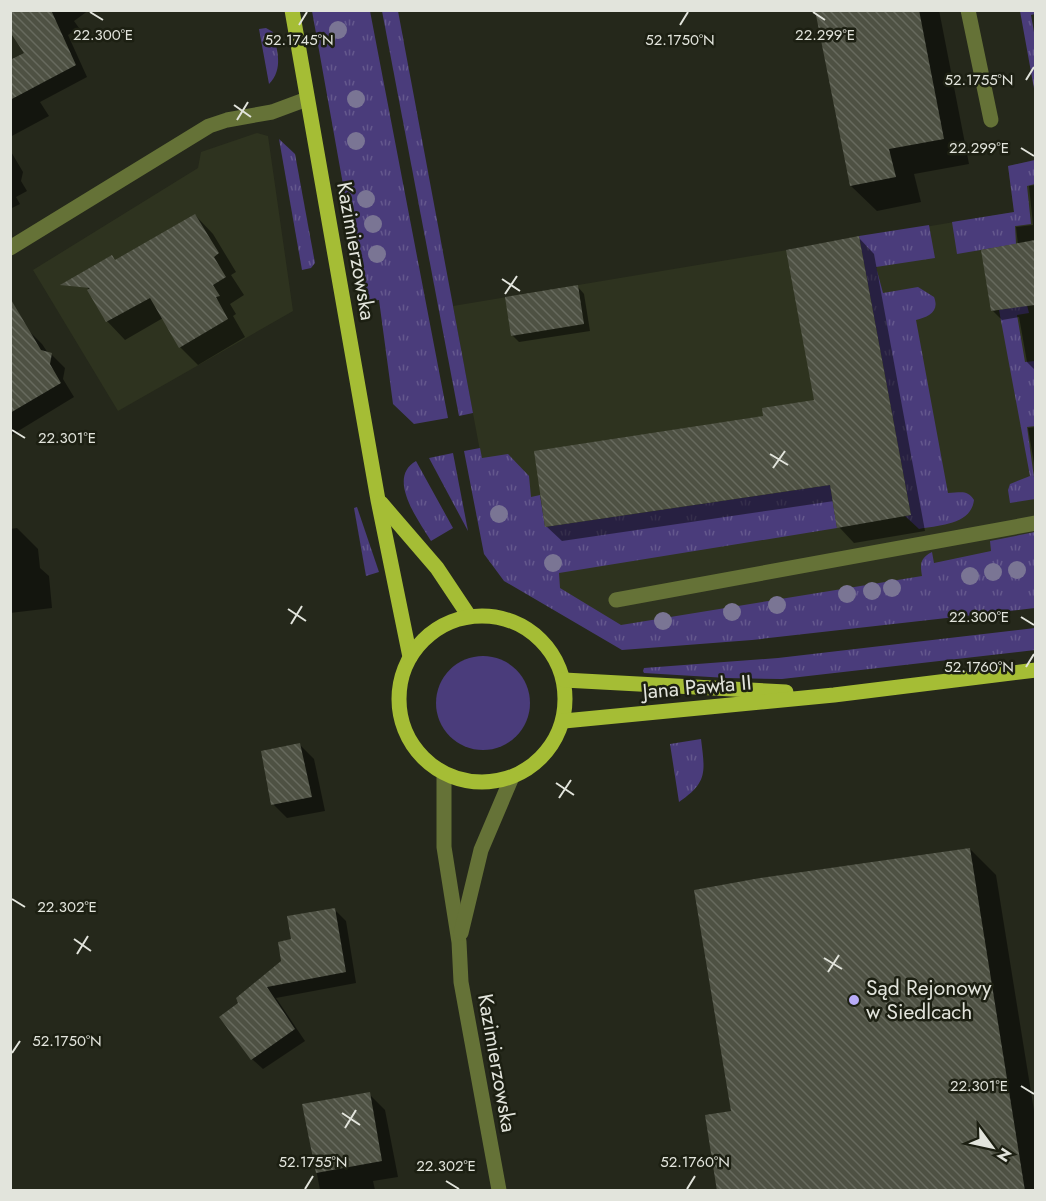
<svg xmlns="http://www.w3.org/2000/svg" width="1046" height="1201" viewBox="0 0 1046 1201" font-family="Jost,sans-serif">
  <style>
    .built { fill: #2e331f }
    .grass { fill: url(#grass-tufts) }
    .garden { fill: #4a3c7b }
    .shadow { fill: #0007 }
    .building { fill: url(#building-back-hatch) }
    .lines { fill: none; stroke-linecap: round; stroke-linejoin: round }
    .minor { stroke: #657237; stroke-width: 15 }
    .major { stroke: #a5bd35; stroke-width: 15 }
    .tree { fill: #7a7594 }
    .ticks { fill: none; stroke: #e2e4dc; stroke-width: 2 }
    .poi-dot { fill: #b8abf7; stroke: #1c1f12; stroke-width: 2 }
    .labels { text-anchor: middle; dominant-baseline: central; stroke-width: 5; stroke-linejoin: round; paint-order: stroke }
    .street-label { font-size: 21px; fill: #e2e4dc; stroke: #1c1f12 }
    .poi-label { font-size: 21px; fill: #e2e4dc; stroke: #1c1f12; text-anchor: start }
    .ticks-label { font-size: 15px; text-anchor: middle; fill: #e2e4dc; stroke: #1c1f12; stroke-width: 5; stroke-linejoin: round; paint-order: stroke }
  </style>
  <defs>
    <pattern id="grass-tufts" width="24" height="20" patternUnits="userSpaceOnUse" patternTransform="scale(1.5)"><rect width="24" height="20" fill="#4a3c7b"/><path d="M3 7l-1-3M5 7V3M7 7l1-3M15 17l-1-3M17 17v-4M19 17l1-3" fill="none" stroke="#64588d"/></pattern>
    <pattern id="building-back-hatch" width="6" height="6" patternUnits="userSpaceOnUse" patternTransform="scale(1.5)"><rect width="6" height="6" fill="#4e5143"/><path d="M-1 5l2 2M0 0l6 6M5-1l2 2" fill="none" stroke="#676a5e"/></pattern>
  </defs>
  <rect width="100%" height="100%" fill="#25281b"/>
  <g class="built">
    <path d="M257,133L268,136L293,311L118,411L33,270L198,168L201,152Z"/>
    <path d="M1035,160V605L622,639L504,580L453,306L1014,212L1008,166Z"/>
  </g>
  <g class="grass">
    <path d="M312,11H370L448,418L414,424L393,404L379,300L364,302Z"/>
    <path d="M382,11H398L473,413L459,416Z"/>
    <path d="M1020,11H1035V14L1031,15L1035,38V94Z"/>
    <path d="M266,28L273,32C277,50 284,69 269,84L259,29Z"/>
    <path d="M279,139L295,154L315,263L311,268L302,270Z"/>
    <path d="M1035,160V184L1027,186L1031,224L1015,226L1016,244L957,254L952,222L1014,212L1008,166Z"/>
    <path d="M929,225L935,258L876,267L883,293L918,287L934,297C940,312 928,317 916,320L948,493C960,493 967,489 974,500C971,525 939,525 919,529L905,516L911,515L859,236Z"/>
    <path d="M1027,305L1029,313L1017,315L1025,362L1035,361V426L1027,427L1035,485V499L1010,503L1008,490L1010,484L1030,476L999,310Z"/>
    <path d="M480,448L482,458L508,454L529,476L531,497L540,495L545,527L830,485L837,528L559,573L560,588L621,625L922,576C920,564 920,558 932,552L934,563L991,551L990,541L1035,532V608L752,640L622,650L504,581L484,554L464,451Z"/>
    <path d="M453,453L468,531L429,458Z"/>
    <path d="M416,461L453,528L431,541C419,521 386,478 416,461Z"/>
    <path d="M357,507L379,572L366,576L354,508Z"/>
    <path d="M1035,628V650L782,679L727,678L644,673L643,671L644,668L778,658Z"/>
    <path d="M701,739C705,772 708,782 679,802L670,744Z"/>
  </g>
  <circle class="garden" cx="483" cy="703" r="47"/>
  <g class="shadow">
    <path d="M10,10H89L74,21L79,28L68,35L87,77L40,102L49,116L10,137V62L26,53Z"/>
    <path d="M816,10H939L969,164L914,174L921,202L877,211L851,186Z"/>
    <path d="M10,150L23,172L21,181L27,191L16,197L20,204L10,209Z"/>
    <path d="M1036,185V371L1027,362L1019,317L1002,320L993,311L1018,245L1016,227L1033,225L1029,186Z"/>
    <path d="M195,215L213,234L236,272L231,275L244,295L230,304L236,314L233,316L245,337L198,365L180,347L163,318L125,340L107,321L80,275L112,257L116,261Z"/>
    <path d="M859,238L874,254L925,531L854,543L839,527L834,501L562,541L546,526L765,418L816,401Z"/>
    <path d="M578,287L584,294L590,331L519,342L512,335Z"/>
    <path d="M28,330L42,344L48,353L51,354L65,368L63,379L74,397L10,436V341Z"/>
    <path d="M1036,427V475L1028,428Z"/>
    <path d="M17,528L38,549L40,568L49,576L52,608L10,613V529Z"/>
    <path d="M300,745L314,759L325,811L287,818L273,804Z"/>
    <path d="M970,849L996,875L1036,1123V1190H719Z"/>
    <path d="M335,910L346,921L356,983L276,998L305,1041L263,1069L252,1059L240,1003Z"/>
    <path d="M369,1094L385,1110L398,1177L373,1181L375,1190H320L304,1105Z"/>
  </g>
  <g class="building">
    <path d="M10,10H51L76,65L10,100V60L24,53L10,32Z"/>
    <path d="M815,10H919L944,139L889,149L896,177L850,186Z"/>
    <path d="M195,214L219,253L214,257L226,277L213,285L220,296L216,297L228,319L179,348L150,298L106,322L87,290L90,288L60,285L112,255L115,260Z"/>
    <path d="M859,236L911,515L837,528L830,485L545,527L534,451L763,416L762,408L814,400L786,250Z"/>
    <path d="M1035,240V305L991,311L981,250Z"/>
    <path d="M578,285L584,324L511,336L505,297Z"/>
    <path d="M10,298L41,350L52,353L50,364L61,383L10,413Z"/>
    <path d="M300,743L312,797L271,805L261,751Z"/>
    <path d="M970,848L1025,1191H717L705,1115L731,1111L694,890L760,878Z"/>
    <path d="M335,908L346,972L267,987L295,1029L251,1060L219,1017L238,1003L236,998L281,961L278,942L291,939L287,916Z"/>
    <path d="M370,1092L382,1161L316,1173L302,1104Z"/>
  </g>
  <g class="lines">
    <g class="minor">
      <path d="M968,10L991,120"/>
      <path d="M10,248L209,126L227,120L272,112L307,99"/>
      <path d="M616,600L1036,523"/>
      <path d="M444,774V847L459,942L461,982L499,1190"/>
      <path d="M461,933L481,850L512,777"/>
    </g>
    <g class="major">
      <path d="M292,10L378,500L410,657"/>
      <path d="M381,503L437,568L469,616"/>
      <circle cx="482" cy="699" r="83"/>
      <path d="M564,680L786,692"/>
      <path d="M564,721L834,695L1036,670"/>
    </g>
  </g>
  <g class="tree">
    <circle cx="338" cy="30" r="9"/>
    <circle cx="356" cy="99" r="9"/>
    <circle cx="356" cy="141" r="9"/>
    <circle cx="366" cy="199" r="9"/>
    <circle cx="373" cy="224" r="9"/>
    <circle cx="377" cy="254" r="9"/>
    <circle cx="499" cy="514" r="9"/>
    <circle cx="553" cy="563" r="9"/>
    <circle cx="1017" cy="570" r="9"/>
    <circle cx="993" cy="572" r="9"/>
    <circle cx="970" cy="576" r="9"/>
    <circle cx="892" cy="588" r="9"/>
    <circle cx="872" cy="591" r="9"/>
    <circle cx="847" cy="594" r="9"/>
    <circle cx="777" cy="605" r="9"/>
    <circle cx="732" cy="612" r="9"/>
    <circle cx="663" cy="621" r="9"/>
  </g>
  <path class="ticks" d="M90,12L103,20M813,12L825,20M299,25L307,12M680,25L688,12M1026,80L1034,67M234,105L251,117M237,120L248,102M1021,148L1034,156M502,279L520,291M505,294L517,276M12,430L25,438M770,454L788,465M773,468L785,451M288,609L306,621M1021,617L1034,625M291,624L302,606M1026,667L1034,654M556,783L574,795M559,798L571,780M12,899L25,907M74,939L91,951M77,954L88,936M824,958L842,969M828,972L839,955M12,1053L20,1041M1021,1086L1034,1094M342,1113L360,1125M345,1128L356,1110M446,1181L459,1189M305,1189L313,1176M687,1189L695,1176"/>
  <circle class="poi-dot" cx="854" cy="1000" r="6"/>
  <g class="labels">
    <g class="street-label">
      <text transform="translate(356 251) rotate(80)">Kazimierzowska</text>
      <text transform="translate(697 687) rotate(-5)">Jana Pawła II</text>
      <text transform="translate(497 1063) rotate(80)">Kazimierzowska</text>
    </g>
    <g class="poi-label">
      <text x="866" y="988">Sąd Rejonowy<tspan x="866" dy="24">w Siedlcach</tspan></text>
    </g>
  </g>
  <g class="ticks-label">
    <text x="103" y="40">22.300°E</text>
    <text x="825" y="40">22.299°E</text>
    <text x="299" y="45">52.1745°N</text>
    <text x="680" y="45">52.1750°N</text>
    <text x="979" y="85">52.1755°N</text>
    <text x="979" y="153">22.299°E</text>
    <text x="67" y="443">22.301°E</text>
    <text x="979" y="622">22.300°E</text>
    <text x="979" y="672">52.1760°N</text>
    <text x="67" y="912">22.302°E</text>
    <text x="67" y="1046">52.1750°N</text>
    <text x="979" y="1091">22.301°E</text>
    <text x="313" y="1167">52.1755°N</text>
    <text x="695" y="1167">52.1760°N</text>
    <text x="446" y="1171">22.302°E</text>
  </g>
  <rect width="1046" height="1201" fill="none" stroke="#e2e4dc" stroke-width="24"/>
  <g transform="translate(992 1147) rotate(123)" stroke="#1c1f12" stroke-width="4.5" paint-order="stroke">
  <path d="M0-4.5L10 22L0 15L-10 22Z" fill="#e2e4dc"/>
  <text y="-9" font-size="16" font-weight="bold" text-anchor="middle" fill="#e2e4dc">N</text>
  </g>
</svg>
